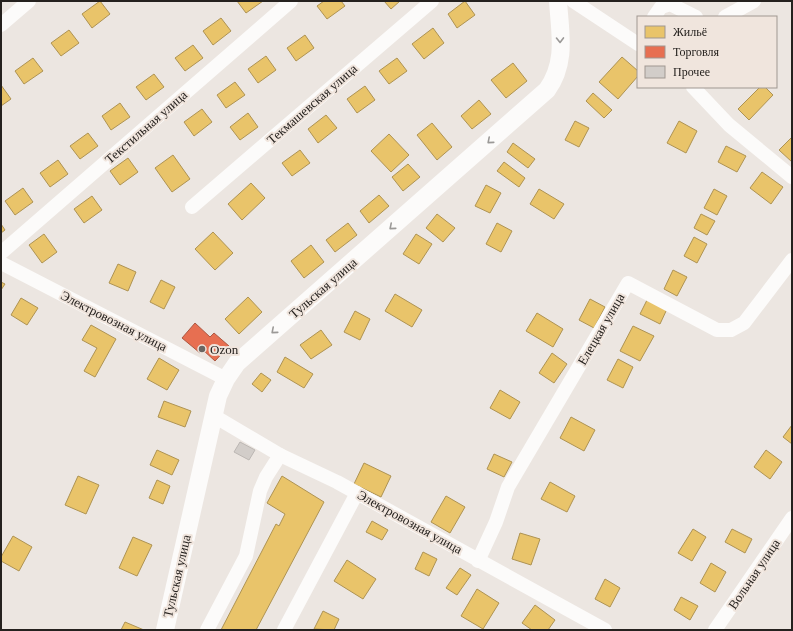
<svg xmlns="http://www.w3.org/2000/svg" width="793" height="631" viewBox="0 0 793 631" font-family="'Times New Roman',serif">
  <style>
    .homes { fill: #e9c46a; stroke: #ae9353 }
    .shops { fill: #e76f51; stroke: #ad5842 }
    .building { fill: #d2cdc9; stroke: #bcb7b3 }
    .lines { fill: none; stroke-linecap: round; stroke-linejoin: round }
    .minor { stroke: #fcfbfa; stroke-width: 14 }
    .major { stroke: #fcfbfa; stroke-width: 18 }
    .oneway { stroke: #9b9997 }
    .poi-dot { fill: #6b6662; stroke: #f0e5dd; stroke-width: 1.5 }
    .labels { text-anchor: middle; dominant-baseline: central; stroke-width: 4; stroke-linejoin: round; paint-order: stroke }
    .street-label { font-size: 13px; fill: #25211e; stroke: #f0e5dd }
    .poi-label { font-size: 13px; fill: #25211e; stroke: #f0e5dd; text-anchor: start }
  </style>
  <rect width="100%" height="100%" fill="#ece6e1"/>
  <g class="homes">
    <path d="M100,1L110,14L92,28L82,14Z"/>
    <path d="M237,1H263L246,13Z"/>
    <path d="M324,1H341L345,6L327,19L317,6Z"/>
    <path d="M384,1H400L391,9Z"/>
    <path d="M465,1L475,15L457,28L448,14Z"/>
    <path d="M221,18L231,31L213,45L203,31Z"/>
    <path d="M433,28L444,43L424,59L412,44Z"/>
    <path d="M69,30L79,43L61,56L51,43Z"/>
    <path d="M305,35L314,48L296,61L287,48Z"/>
    <path d="M193,45L203,58L185,71L175,58Z"/>
    <path d="M266,56L276,70L258,83L248,69Z"/>
    <path d="M622,57L638,71V76L618,99L599,82Z"/>
    <path d="M33,58L43,71L24,84L15,71Z"/>
    <path d="M397,58L407,71L389,84L379,71Z"/>
    <path d="M513,63L527,81L506,98L491,80Z"/>
    <path d="M154,74L164,87L146,100L136,87Z"/>
    <path d="M235,82L245,95L226,108L217,95Z"/>
    <path d="M1,85L11,99L1,106Z"/>
    <path d="M365,86L375,100L357,113L347,99Z"/>
    <path d="M760,87H765L773,95L749,120L738,109Z"/>
    <path d="M593,93L612,110L604,118L586,101Z"/>
    <path d="M479,100L491,114L472,129L461,116Z"/>
    <path d="M120,103L130,117L111,130L102,116Z"/>
    <path d="M202,109L212,122L194,136L184,122Z"/>
    <path d="M248,113L258,127L240,140L230,127Z"/>
    <path d="M326,115L337,128L318,143L308,129Z"/>
    <path d="M575,121L589,128L579,147L565,140Z"/>
    <path d="M679,121L697,131L686,153L667,143Z"/>
    <path d="M432,123L452,147L437,160L417,135Z"/>
    <path d="M88,133L98,146L80,159L70,146Z"/>
    <path d="M389,134L409,155L391,172L371,151Z"/>
    <path d="M792,137V162L779,150Z"/>
    <path d="M513,143L535,159L528,168L507,152Z"/>
    <path d="M726,146L746,156L737,172L718,162Z"/>
    <path d="M300,150L310,163L292,176L282,163Z"/>
    <path d="M173,155L190,179L172,192L155,168Z"/>
    <path d="M128,158L138,172L120,185L110,171Z"/>
    <path d="M58,160L68,174L50,187L40,173Z"/>
    <path d="M504,162L525,178L519,187L497,171Z"/>
    <path d="M408,164L420,177L403,191L392,177Z"/>
    <path d="M762,172L783,187L771,204L750,188Z"/>
    <path d="M251,183L265,198L242,220L228,204Z"/>
    <path d="M486,185L501,193L490,213L475,206Z"/>
    <path d="M23,188L33,202L15,215L5,201Z"/>
    <path d="M539,189L564,204L554,219L530,204Z"/>
    <path d="M714,189L727,196L717,215L704,208Z"/>
    <path d="M379,195L389,206L369,223L360,211Z"/>
    <path d="M92,196L102,210L84,223L74,209Z"/>
    <path d="M437,214L455,228L443,242L426,228Z"/>
    <path d="M701,214L715,221L707,235L694,228Z"/>
    <path d="M348,223L357,235L335,252L326,240Z"/>
    <path d="M497,223L512,231L501,252L486,244Z"/>
    <path d="M1,224L5,230L1,233Z"/>
    <path d="M213,232L233,253L215,270L195,249Z"/>
    <path d="M44,234L57,252L42,263L29,245Z"/>
    <path d="M416,234L432,244L419,264L403,254Z"/>
    <path d="M694,237L707,244L697,263L684,256Z"/>
    <path d="M311,245L324,262L304,278L291,261Z"/>
    <path d="M118,264L136,272L128,291L109,283Z"/>
    <path d="M673,270L687,277L677,296L664,289Z"/>
    <path d="M161,280L175,287L164,309L150,302Z"/>
    <path d="M1,282L5,284L1,290Z"/>
    <path d="M395,294L422,310L412,327L385,311Z"/>
    <path d="M248,297L262,312L239,334L225,319Z"/>
    <path d="M21,298L38,308L27,325L11,315Z"/>
    <path d="M590,299L605,307L594,328L579,320Z"/>
    <path d="M647,300L667,309L660,324L640,314Z"/>
    <path d="M355,311L370,319L360,340L344,332Z"/>
    <path d="M537,313L563,329L553,347L526,331Z"/>
    <path d="M91,325L116,339L95,377L84,371L97,348L82,340Z"/>
    <path d="M633,326L654,336L640,361L620,351Z"/>
    <path d="M321,330L332,345L311,359L300,345Z"/>
    <path d="M552,353L567,364L554,383L539,373Z"/>
    <path d="M285,357L313,374L304,388L277,372Z"/>
    <path d="M159,358L179,370L167,390L147,379Z"/>
    <path d="M618,359L633,367L623,388L607,380Z"/>
    <path d="M261,373L271,380L262,392L252,384Z"/>
    <path d="M500,390L520,402L510,419L490,408Z"/>
    <path d="M164,401L191,411L185,427L158,417Z"/>
    <path d="M571,417L595,430L584,451L560,438Z"/>
    <path d="M792,425V444L783,437Z"/>
    <path d="M157,450L179,460L172,475L150,465Z"/>
    <path d="M766,450L782,462L770,479L754,467Z"/>
    <path d="M494,454L512,462L504,477L487,469Z"/>
    <path d="M364,463L391,476L381,497L354,484Z"/>
    <path d="M78,476L99,485L86,514L65,505Z"/>
    <path d="M282,476L324,502L256,630H221L276,524L279,526L285,514L267,503Z"/>
    <path d="M157,480L170,486L163,504L149,498Z"/>
    <path d="M550,482L575,496L567,512L541,499Z"/>
    <path d="M446,496L465,507L450,533L431,522Z"/>
    <path d="M372,521L388,530L382,540L366,532Z"/>
    <path d="M693,529L706,537L692,561L678,553Z"/>
    <path d="M732,529L752,539L745,553L725,542Z"/>
    <path d="M520,533L540,539L531,565L512,559Z"/>
    <path d="M13,536L32,547L19,571L1,561V557Z"/>
    <path d="M133,537L152,545L137,576L119,568Z"/>
    <path d="M423,552L437,559L429,576L415,569Z"/>
    <path d="M347,560L376,579L363,599L334,581Z"/>
    <path d="M711,563L726,572L715,592L700,583Z"/>
    <path d="M460,568L471,575L457,595L446,588Z"/>
    <path d="M605,579L620,588L610,607L595,599Z"/>
    <path d="M477,589L499,603L483,629L461,616Z"/>
    <path d="M681,597L698,606L690,620L674,610Z"/>
    <path d="M535,605L555,620L548,630H532L522,623Z"/>
    <path d="M323,611L339,619L334,630L314,629Z"/>
    <path d="M125,622L144,630H121Z"/>
  </g>
  <path class="shops" d="M195,323L210,337L214,333L229,346L215,361L203,350L200,353L182,338Z"/>
  <path class="building" d="M240,442L255,450L249,460L234,452Z"/>
  <g class="lines">
    <g class="minor">
      <path d="M573,1L638,44"/>
      <path d="M654,17L661,7L670,4L696,17"/>
      <path d="M725,17L754,1"/>
      <path d="M1,25L29,1"/>
      <path d="M693,87L729,125L792,177"/>
      <path d="M192,207L432,1"/>
      <path d="M1,253L291,1"/>
      <path d="M1,263L226,379"/>
      <path d="M214,416L280,455L337,482L605,630"/>
      <path d="M478,561L496,522L508,487L628,283L717,330H731L744,323L792,260"/>
      <path d="M207,630L246,556L260,491L266,477L280,455"/>
      <path d="M284,630L357,493"/>
      <path d="M715,630L792,518"/>
    </g>
    <path class="major" d="M165,630L218,396L226,379L237,363L547,90C567,62 560,33 558,1"/>
  </g>
  <defs><path id="oneway-chevron" d="M-2-3.5L2.5 0L-2 3.5" fill="none" stroke-width="1.6" stroke-linecap="round" stroke-linejoin="round"/></defs>
  <g class="oneway">
    <use href="#oneway-chevron" transform="translate(560 40) rotate(89)"/>
    <use href="#oneway-chevron" transform="translate(490 141) rotate(139)"/>
    <use href="#oneway-chevron" transform="translate(392 227) rotate(139)"/>
    <use href="#oneway-chevron" transform="translate(274 331) rotate(139)"/>
  </g>
  <circle class="poi-dot" cx="202" cy="349" r="4"/>
  <g class="labels">
    <g class="street-label">
      <text transform="translate(312 104) rotate(-41)">Текмашевская улица</text>
      <text transform="translate(146 127) rotate(-41)">Текстильная улица</text>
      <text transform="translate(323 288) rotate(-41)">Тульская улица</text>
      <text transform="translate(114 321) rotate(27)">Электровозная улица</text>
      <text transform="translate(601 329) rotate(-60)">Елецкая улица</text>
      <text transform="translate(410 522) rotate(29)">Электровозная улица</text>
      <text transform="translate(754 574) rotate(-56)">Вольная улица</text>
      <text transform="translate(177 576) rotate(-77)">Тульская улица</text>
    </g>
    <g class="poi-label">
      <text x="210" y="349">Ozon</text>
    </g>
  </g>
  <rect width="793" height="631" fill="none" stroke="#25211e" stroke-width="4"/>
  <rect x="637" y="16" width="140" height="72" fill="#f0e5dd" stroke="#9f9791"/>
  <rect x="645" y="26" width="20" height="12" fill="#e9c46a" stroke="#9f9791"/>
  <text x="673" y="36" font-size="12" fill="#25211e">Жильё</text>
  <rect x="645" y="46" width="20" height="12" fill="#e76f51" stroke="#9f9791"/>
  <text x="673" y="56" font-size="12" fill="#25211e">Торговля</text>
  <rect x="645" y="66" width="20" height="12" fill="#d2cdc9" stroke="#9f9791"/>
  <text x="673" y="76" font-size="12" fill="#25211e">Прочее</text>
</svg>
